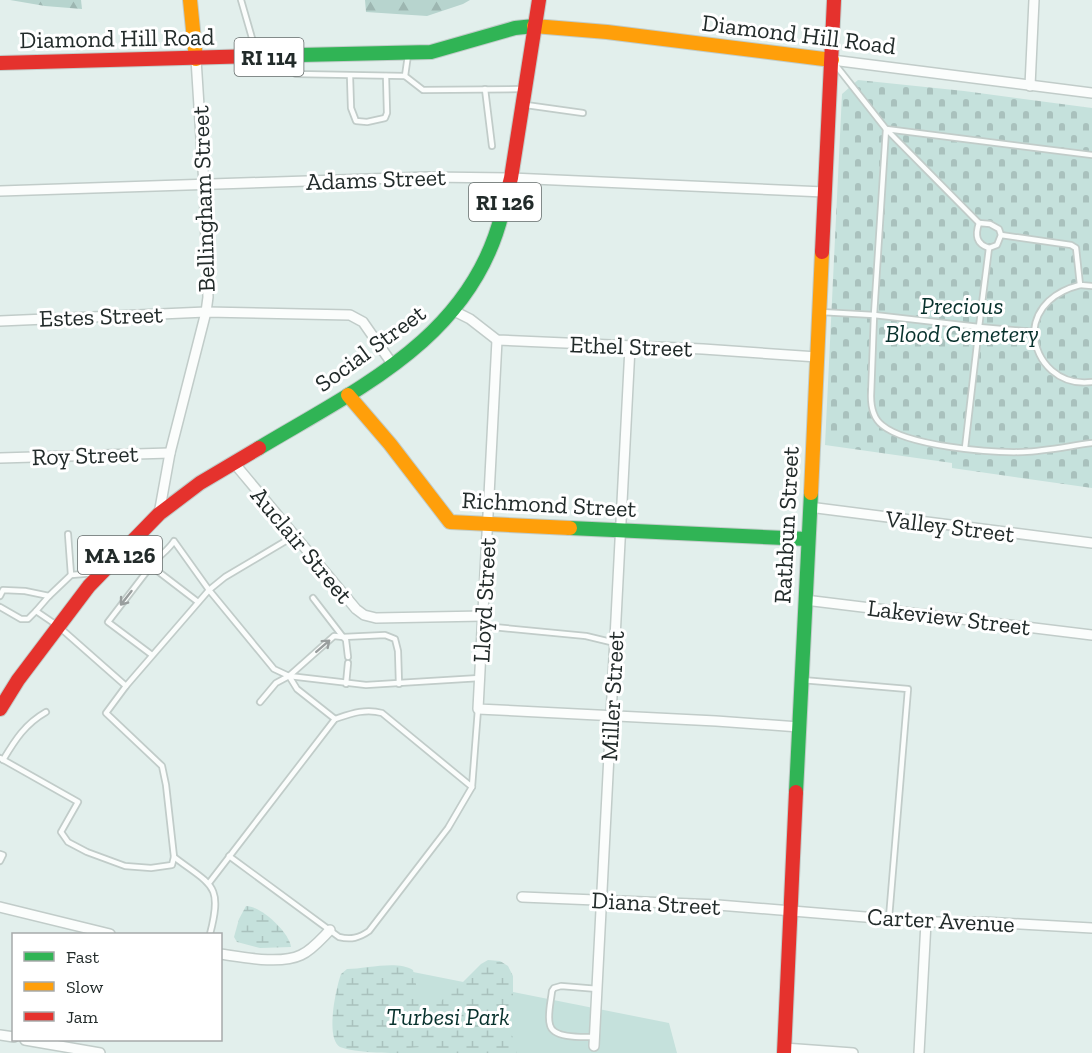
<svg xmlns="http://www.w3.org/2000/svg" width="1092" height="1053" viewBox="0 0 1092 1053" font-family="'Zilla Slab',serif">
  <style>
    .green { fill: #c5e1dc }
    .forest { fill: url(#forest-firs) }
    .wetland { fill: url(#wetland-marsh) }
    .cemetery { fill: url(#cemetery-stones) }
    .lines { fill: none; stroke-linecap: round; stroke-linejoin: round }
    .lane-casing { stroke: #c1ccc9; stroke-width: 8 }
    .street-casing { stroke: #c1ccc9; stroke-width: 12 }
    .fast-casing { stroke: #c1ccc9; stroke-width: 16 }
    .slow-casing { stroke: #c1ccc9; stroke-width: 16 }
    .jam-casing { stroke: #c1ccc9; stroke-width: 16 }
    .lane { stroke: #fbfdfc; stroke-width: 4.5 }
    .street { stroke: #fbfdfc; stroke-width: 9 }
    .fast { stroke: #30b455; stroke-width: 14 }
    .slow { stroke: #ff9f0a; stroke-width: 14 }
    .jam { stroke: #e5322d; stroke-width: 14 }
    .oneway { stroke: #999e9e }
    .labels { text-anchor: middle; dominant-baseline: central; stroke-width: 6; stroke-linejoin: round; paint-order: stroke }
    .shield { fill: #fff; stroke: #646b6a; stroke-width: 1.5 }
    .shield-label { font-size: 22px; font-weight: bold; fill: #222b2a }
    .street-label { font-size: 24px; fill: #222b2a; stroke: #fff }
    .park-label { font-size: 24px; font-style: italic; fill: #07312c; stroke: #fff }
  </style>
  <defs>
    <pattern id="forest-firs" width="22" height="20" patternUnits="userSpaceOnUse" patternTransform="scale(1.5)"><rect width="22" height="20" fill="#b7d4ce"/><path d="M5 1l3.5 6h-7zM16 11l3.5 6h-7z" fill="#9db6b1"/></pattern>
    <pattern id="wetland-marsh" width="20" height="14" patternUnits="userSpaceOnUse" patternTransform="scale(1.5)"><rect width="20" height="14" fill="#c5e1dc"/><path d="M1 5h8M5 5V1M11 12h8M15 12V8" fill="none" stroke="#a9c1bd"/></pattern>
    <pattern id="cemetery-stones" width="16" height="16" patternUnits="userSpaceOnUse" patternTransform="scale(1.5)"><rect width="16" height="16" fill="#c5e1dc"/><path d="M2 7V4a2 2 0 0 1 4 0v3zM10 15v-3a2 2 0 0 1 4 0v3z" fill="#a9c1bd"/></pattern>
  </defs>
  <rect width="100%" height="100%" fill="#e2efec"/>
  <path class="green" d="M413,972L669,1023L677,1053H406Z"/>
  <g class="forest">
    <path d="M10,0H81L82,9L45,6Z"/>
    <path d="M365,0H470L463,4L427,16L366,12Z"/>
  </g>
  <g class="wetland">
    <path d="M246,906C261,906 289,932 291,947L260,948L237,942L234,937L239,919Z"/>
    <path d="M488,960L500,961L508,966L513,976V1008L508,1017V1023L515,1044L517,1053H438L421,1047L410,1048L406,1053C388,1053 356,1053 340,1047C325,1038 336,988 341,974L347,969C366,969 397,960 413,970L420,1004L425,1008L441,1002L448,991L462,983L481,964Z"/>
  </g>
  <path class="cemetery" d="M858,80L964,91L1092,108V488L952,468V463L825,445L842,94Z"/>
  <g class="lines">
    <defs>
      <g id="lane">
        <path d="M241,0L256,52"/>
        <path d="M408,55L405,76L423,90L523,89"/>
        <path d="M293,59L296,74L405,76"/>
        <path d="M834,63L886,129L979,223"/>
        <path d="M350,76L351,108L356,121L367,122L385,118L387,113L386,76"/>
        <path d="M485,89L492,146"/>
        <path d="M526,105L583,113"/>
        <path d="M1092,155L886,129L874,315L871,396C871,407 873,418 882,425C907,446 990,453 1023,452C1046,451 1069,446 1092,443"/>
        <path d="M979,223L990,224L999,229L1001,235L997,245L989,248C976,244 975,235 979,223Z"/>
        <path d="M1001,235L1071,245L1076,248L1080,285L1092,286"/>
        <path d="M989,248L979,327L1034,332C1036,306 1056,291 1080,285"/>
        <path d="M821,312L874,315L979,327L965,448"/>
        <path d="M1034,332C1036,364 1060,386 1092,382"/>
        <path d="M68,534L71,575"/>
        <path d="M151,566C158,556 168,551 174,541L209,590L274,669L289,676L297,689L335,719"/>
        <path d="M96,573L71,575L49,596L36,611L58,626L126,686"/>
        <path d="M0,596L3,590L25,591L49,596"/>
        <path d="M313,598L343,637L385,635L395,639L398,651L399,684"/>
        <path d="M0,607L21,619H28L36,611"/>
        <path d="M483,626L586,636L615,643"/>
        <path d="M152,655L108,622L151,566L198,602"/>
        <path d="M289,676L366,685L480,678"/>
        <path d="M802,680L908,689L889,918"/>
        <path d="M346,684L348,663"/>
        <path d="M260,702L276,683L289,676L334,636L343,637L346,640L348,657"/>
        <path d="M0,758L78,802L61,832L68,842L87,852L125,866L151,868L172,865L174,857"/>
        <path d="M3,760C15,740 25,724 46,712"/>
        <path d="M0,854L3,855L0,861"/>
        <path d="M229,856L339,937C351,940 359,938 369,931L448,828L472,787L478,709"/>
        <path d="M209,883L335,719C350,714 365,708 382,713L472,787"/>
        <path d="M210,934C223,884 212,886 174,857L166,785L162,766L106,713L126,686L209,590L225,577L294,536"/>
        <path d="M595,1037C584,1037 553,1039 550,1025C547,1016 551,1001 552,991L554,988L561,986L598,989"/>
      </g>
      <g id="street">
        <path d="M832,60L1092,93"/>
        <path d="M1030,86L1034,0"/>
        <path d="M0,191L428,177L511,178L824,192"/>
        <path d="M454,311L470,319L497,340L703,349L817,357"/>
        <path d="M0,321L206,312L350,315L363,322L393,365"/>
        <path d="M497,340L478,709L716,721L799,727"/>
        <path d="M0,458L170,453"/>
        <path d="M234,463L356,609L364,615L376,618L484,616"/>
        <path d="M809,507L1092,543"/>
        <path d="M159,514L170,453L206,312L208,297L204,185L196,59"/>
        <path d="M805,600L1092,635"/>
        <path d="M522,897L718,905L926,922H984L1092,928"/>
        <path d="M0,907L110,934"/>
        <path d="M220,954C242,957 280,965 301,955C312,950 321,939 330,930"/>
        <path d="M0,1035L14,1037"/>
        <path d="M25,1040L100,1053"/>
        <path d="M594,1046L630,347"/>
        <path d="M784,1048L853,1053"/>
        <path d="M919,1053L926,922"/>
      </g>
      <g id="fast">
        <path d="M256,56L431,52L515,28L534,26"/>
        <path d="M259,448C359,388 472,337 502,213"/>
        <path d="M570,528L807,539"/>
        <path d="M796,792L811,493"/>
      </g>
      <g id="slow">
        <path d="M190,0L196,59"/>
        <path d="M534,26L607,32L832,60"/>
        <path d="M348,395L390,444L450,522L570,528"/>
        <path d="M811,493L822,252"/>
      </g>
      <g id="jam">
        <path d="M0,63L256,56"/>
        <path d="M502,213L511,178L539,0"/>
        <path d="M822,252L834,0"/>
        <path d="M0,709L18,680L89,586L159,514L200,483L259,448"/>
        <path d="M784,1053L796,792"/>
      </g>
    </defs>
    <use href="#lane" class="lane-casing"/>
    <use href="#street" class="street-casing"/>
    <use href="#fast" class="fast-casing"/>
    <use href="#slow" class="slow-casing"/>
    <use href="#jam" class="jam-casing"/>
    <use href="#lane" class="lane"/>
    <use href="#street" class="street"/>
    <use href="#fast" class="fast"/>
    <use href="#slow" class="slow"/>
    <use href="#jam" class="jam"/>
  </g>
  <defs><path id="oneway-shaft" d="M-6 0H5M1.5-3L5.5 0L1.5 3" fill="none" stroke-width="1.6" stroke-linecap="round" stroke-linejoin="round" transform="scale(1.5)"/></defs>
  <g class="oneway">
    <use href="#oneway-shaft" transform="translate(126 598) rotate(128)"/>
    <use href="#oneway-shaft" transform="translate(323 646) rotate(-41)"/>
  </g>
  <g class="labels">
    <g class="shield">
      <rect x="234.5" y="38" width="69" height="38" rx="4.5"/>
      <rect x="469" y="183" width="72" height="38" rx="4.5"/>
      <rect x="78" y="536" width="84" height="38" rx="4.5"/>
    </g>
    <g class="shield-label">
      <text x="269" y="57">RI 114</text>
      <text x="505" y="202">RI 126</text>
      <text x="120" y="555">MA 126</text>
    </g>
    <g class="street-label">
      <text transform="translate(799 34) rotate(7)">Diamond Hill Road</text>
      <text transform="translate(117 38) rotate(-1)">Diamond Hill Road</text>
      <text transform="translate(376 179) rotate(-2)">Adams Street</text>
      <text transform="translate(203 199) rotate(-92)">Bellingham Street</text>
      <text transform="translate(101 316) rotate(-2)">Estes Street</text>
      <text transform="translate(631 346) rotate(2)">Ethel Street</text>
      <text transform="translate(370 348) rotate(-36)">Social Street</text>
      <text transform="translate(85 455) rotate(-2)">Roy Street</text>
      <text transform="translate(549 504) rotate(3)">Richmond Street</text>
      <text transform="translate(786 525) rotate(-87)">Rathbun Street</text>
      <text transform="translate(950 526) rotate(7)">Valley Street</text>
      <text transform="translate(302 545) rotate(50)">Auclair Street</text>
      <text transform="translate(484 600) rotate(-87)">Lloyd Street</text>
      <text transform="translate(949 617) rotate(7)">Lakeview Street</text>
      <text transform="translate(612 696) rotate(-87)">Miller Street</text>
      <text transform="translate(656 903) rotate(3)">Diana Street</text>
      <text transform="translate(941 920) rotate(3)">Carter Avenue</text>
    </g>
    <g class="park-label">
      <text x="962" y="305">Precious<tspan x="962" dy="28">Blood Cemetery</tspan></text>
      <text x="448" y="1016">Turbesi Park</text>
    </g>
  </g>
  <rect x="12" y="933" width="210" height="108" fill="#ffffff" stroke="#a7aaaa" stroke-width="1.5"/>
  <rect x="24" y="952" width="30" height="9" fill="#30b455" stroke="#a7aaaa" stroke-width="1.5"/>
  <text x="66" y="963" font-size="18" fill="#222b2a">Fast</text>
  <rect x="24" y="982" width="30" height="9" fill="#ff9f0a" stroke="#a7aaaa" stroke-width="1.5"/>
  <text x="66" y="993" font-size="18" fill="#222b2a">Slow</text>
  <rect x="24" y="1012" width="30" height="9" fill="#e5322d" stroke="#a7aaaa" stroke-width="1.5"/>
  <text x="66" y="1023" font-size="18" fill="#222b2a">Jam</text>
</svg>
